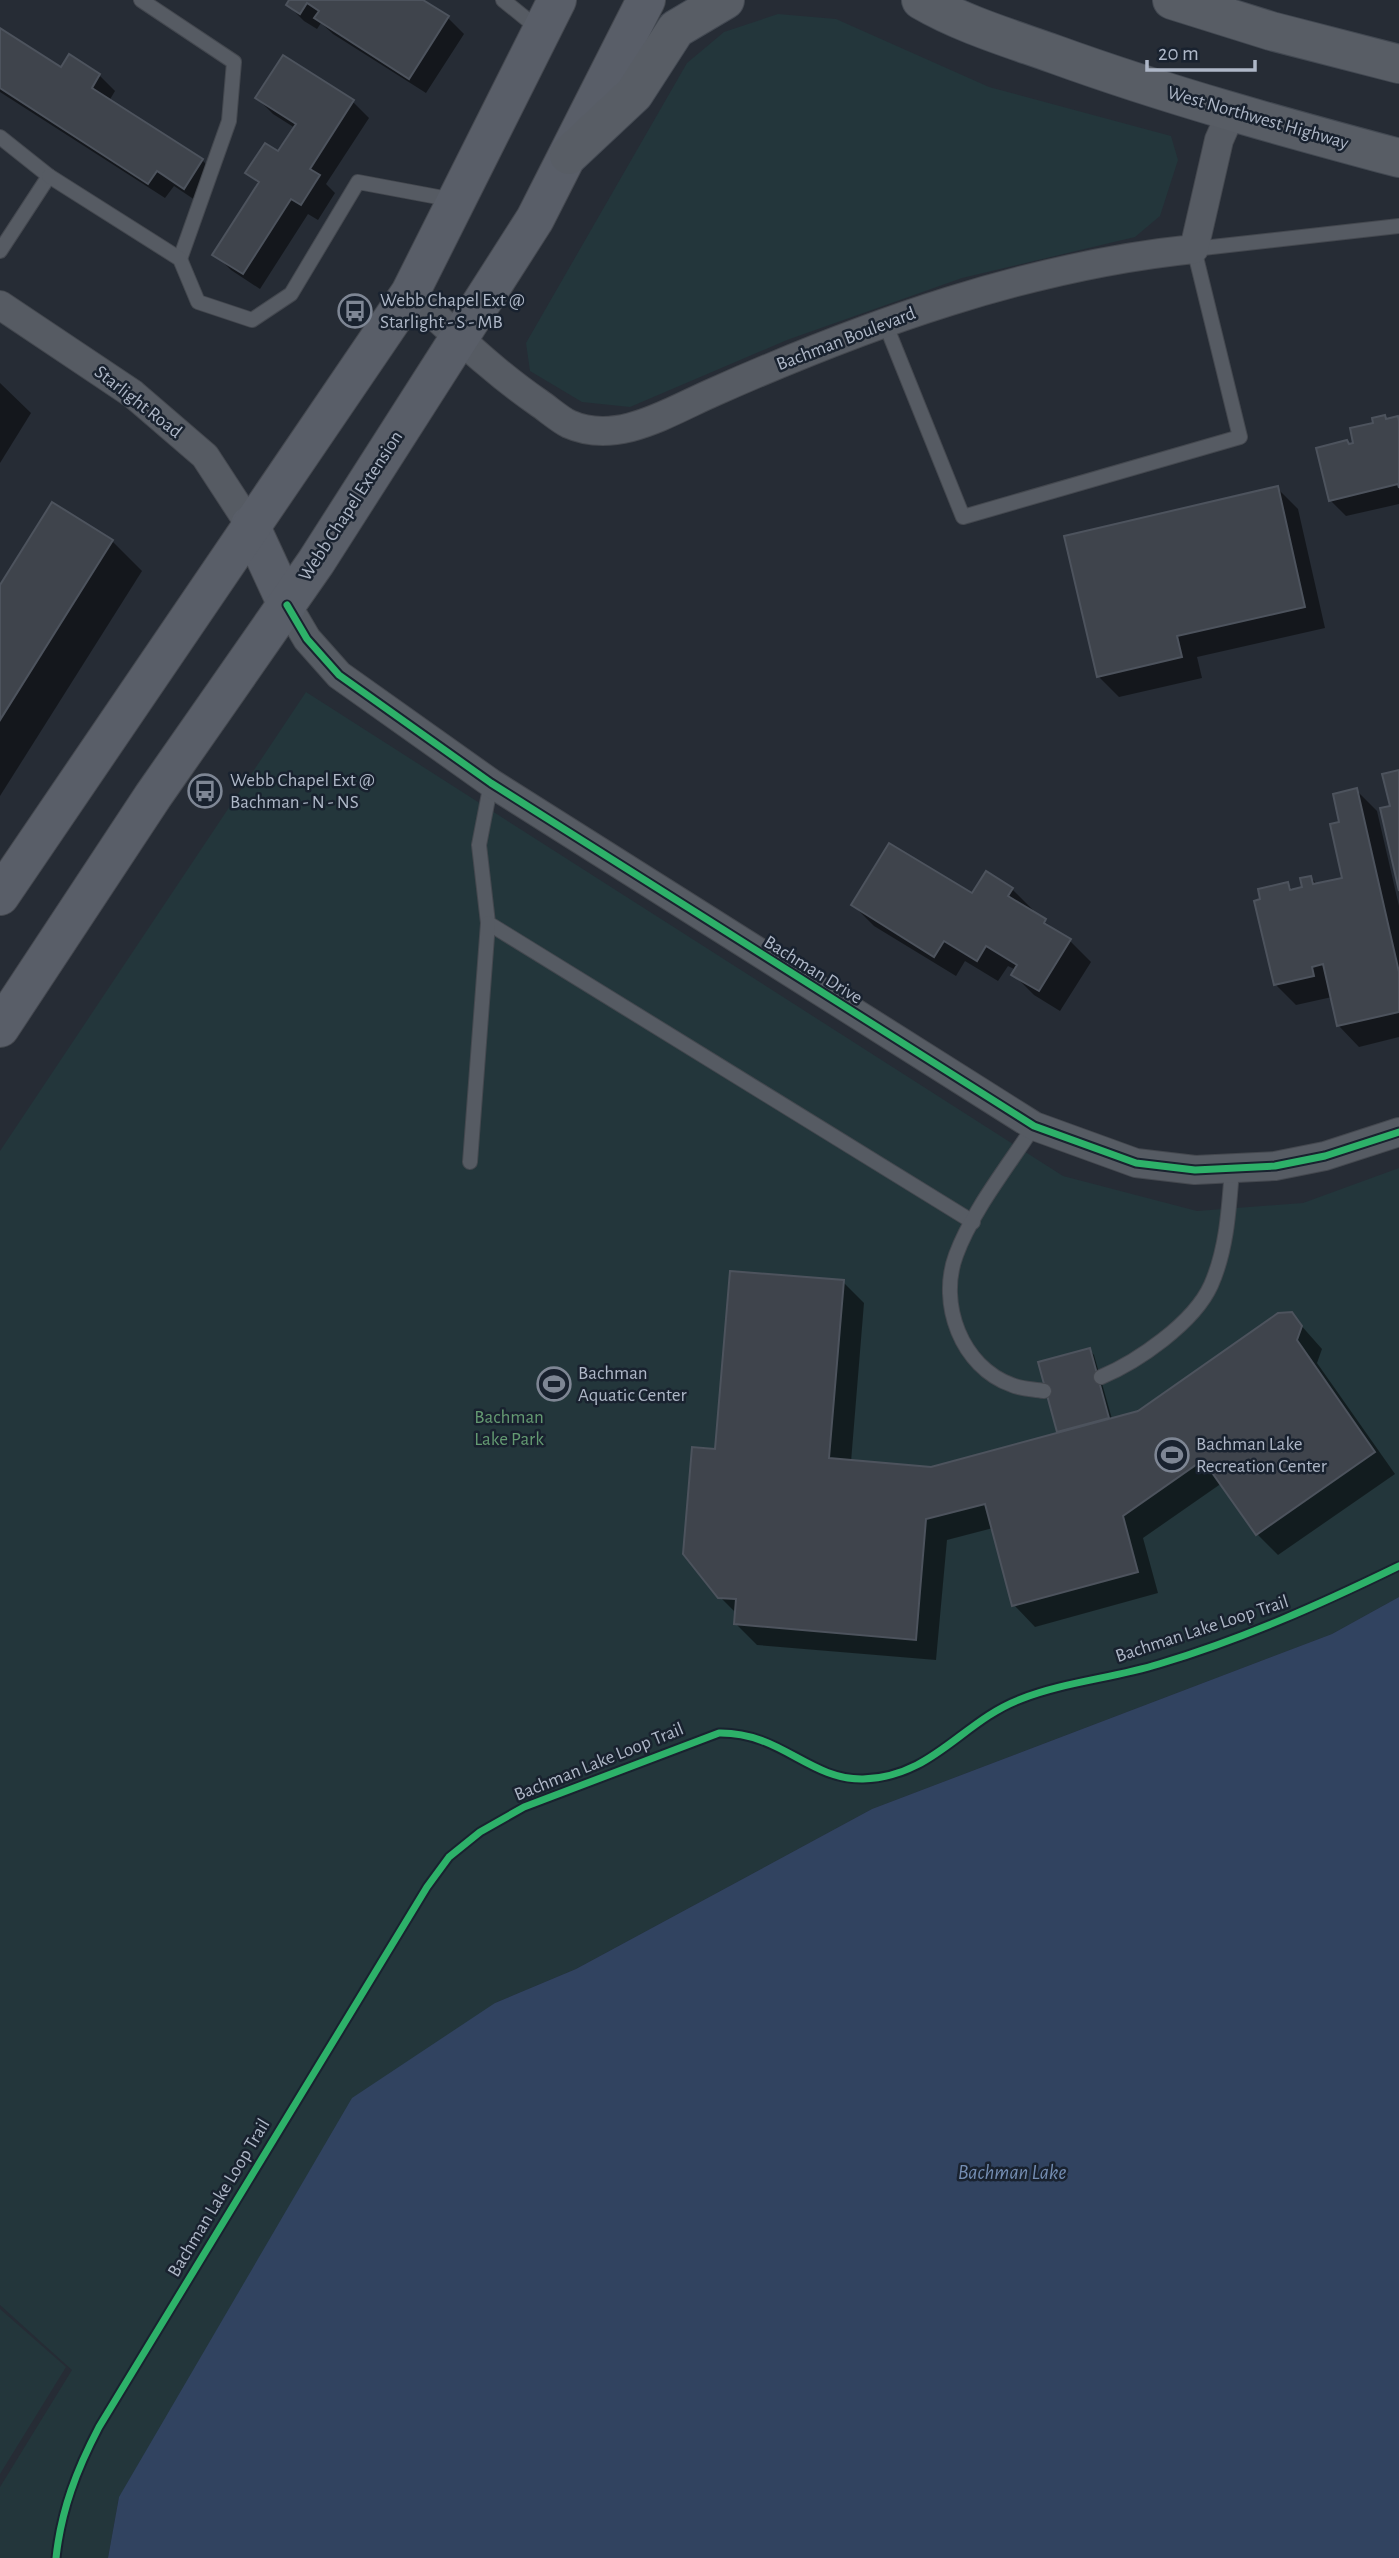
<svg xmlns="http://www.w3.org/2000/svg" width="1399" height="2558" viewBox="0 0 1399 2558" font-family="'Alegreya Sans',sans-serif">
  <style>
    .green { fill: #23363b }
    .water { fill: #314360 }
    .shadow { fill: #0007 }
    .building { fill: #3f444c; stroke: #4d535d; stroke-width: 2 }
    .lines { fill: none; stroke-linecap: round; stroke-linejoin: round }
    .service-casing { stroke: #44484f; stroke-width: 16 }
    .minor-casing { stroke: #44484f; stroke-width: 30 }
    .secondary-casing { stroke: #44484f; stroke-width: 40 }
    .primary-casing { stroke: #434952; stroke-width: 40 }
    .service { stroke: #565b63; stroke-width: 14 }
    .minor { stroke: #565b63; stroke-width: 28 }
    .secondary { stroke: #595e68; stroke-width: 38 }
    .primary { stroke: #585d65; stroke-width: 38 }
    .cycleway-casing { stroke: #19222f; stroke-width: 11 }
    .cycleway { stroke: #2db169; stroke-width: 7 }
    .labels { text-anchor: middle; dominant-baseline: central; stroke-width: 5; stroke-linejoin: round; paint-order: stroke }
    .street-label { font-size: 19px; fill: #aeb7c7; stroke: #19222f }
    .poi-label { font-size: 19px; fill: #aeb7c7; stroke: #19222f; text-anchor: start }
    .park-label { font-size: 19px; fill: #649a72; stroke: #19222f }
    .water-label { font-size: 21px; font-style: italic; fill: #748db2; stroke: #19222f }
  </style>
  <rect width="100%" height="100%" fill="#262c35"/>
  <g class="green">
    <path d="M778,14L836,19L989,87L1171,136L1178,160L1160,216L1135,237L962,278L787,340L630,407L582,402L530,371L526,343L687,63L724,32Z"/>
    <path d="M306,692L1063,1176L1197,1211L1303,1203L1399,1168V1597L1332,1634L872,1809L576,1969L495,2003L119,2497L108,2558H0V2487L72,2370L0,2305V1151Z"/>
    <path d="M0,2309L66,2367L0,2474Z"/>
  </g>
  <path class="water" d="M1399,1597V2558H108L119,2497L352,2098L495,2003L576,1969L872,1809L1332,1634Z"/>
  <g class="shadow">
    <path d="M291,0H420L448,18L464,34L426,93L333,34L321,23L317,29L304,21L288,5Z"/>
    <path d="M0,30L61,70L70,56L99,75L115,91L109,101L202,160L218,176L201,204L174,186L165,198L0,92Z"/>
    <path d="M283,58L353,102L369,118L326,184L335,193L318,220L308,214L260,289L231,270L215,254L260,185L248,173L279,154L295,128L273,114L257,98Z"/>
    <path d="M0,383L31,413L0,463Z"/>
    <path d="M1385,417L1388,420H1399V504L1346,516L1330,500L1350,446Z"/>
    <path d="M1277,488L1298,509L1325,628L1197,657L1202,678L1119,697L1098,676Z"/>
    <path d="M53,504L112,541L142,571L0,796V588Z"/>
    <path d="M1356,790L1377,811L1399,906V1037L1359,1047L1338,1025L1332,997L1296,1005L1275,984L1287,884L1294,891L1304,888L1311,878L1318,885L1344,879L1341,823Z"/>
    <path d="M1012,889L1033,910L1032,912L1070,941L1091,962L1060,1011L1034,995L1013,974L1016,970L1008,966L998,981L965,961L956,976L874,926L853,905L973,896Z"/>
    <path d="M843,1282L864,1303L851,1462L931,1469L1060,1433L1058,1431L1090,1350L1094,1355L1112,1419L1138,1412L1291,1314L1322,1349L1317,1363L1395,1474L1278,1555L1257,1534L1222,1483L1143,1538L1158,1593L1035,1627L1014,1605L993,1528L947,1540L936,1660L757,1645L736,1624L737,1614L719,1596L717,1451Z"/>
  </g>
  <g class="building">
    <path d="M289,0H423L449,16L409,79L314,18L319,11L307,3L300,14L286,5Z"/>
    <path d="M0,28L61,67L69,54L100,74L92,88L203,159L184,189L157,171L148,184L0,88Z"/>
    <path d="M283,55L354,100L310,169L320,175L301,205L291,199L243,274L212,255L259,182L245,173L265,143L278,151L296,124L255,98Z"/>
    <path d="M1385,415L1386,419L1398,416L1399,421V488L1398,484L1329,501L1316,448L1347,440L1349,444L1353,443L1350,428L1373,423L1372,418Z"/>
    <path d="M1278,486L1305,607L1177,636L1182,657L1097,677L1064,536Z"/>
    <path d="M52,502L113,540L0,720V585Z"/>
    <path d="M1399,770V891L1380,808L1390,806L1382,774Z"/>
    <path d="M1357,788L1399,972V1012L1337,1026L1323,964L1312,967L1314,976L1274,985L1254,901L1260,899L1258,889L1288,882L1290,890L1302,887L1300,878L1311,876L1313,884L1342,878L1330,824L1339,822L1333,794Z"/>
    <path d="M889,843L972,893L986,871L1013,888L1008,896L1046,919L1044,923L1071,939L1039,991L1011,975L1017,965L986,946L977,961L944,941L934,957L851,905Z"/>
    <path d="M730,1271L844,1280L829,1458L931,1467L1138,1411L1278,1313L1292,1312L1302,1326L1297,1340L1375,1452L1256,1535L1203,1460L1123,1516L1138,1572L1012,1606L985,1504L926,1519L916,1640L734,1624L736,1599L718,1598L683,1554L692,1447L715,1449Z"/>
    <path d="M1090,1348L1109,1418L1057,1432L1038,1362Z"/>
  </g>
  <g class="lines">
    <defs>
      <g id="service">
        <path d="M141,0L234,62L229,121L180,259"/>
        <path d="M503,0L540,30"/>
        <path d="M0,137L49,176L0,251"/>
        <path d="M49,176L180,259L198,302L252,320L291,294L358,182L454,200"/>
        <path d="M885,323L963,517L1240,437L1194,249L1399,226"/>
        <path d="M491,783L479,845L488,923L973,1222"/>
        <path d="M1034,1126C1009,1165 972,1211 956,1255C938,1303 961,1367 1012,1385C1021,1389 1033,1389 1044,1391"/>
        <path d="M470,1162L488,923"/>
        <path d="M1101,1377C1137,1362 1194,1323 1211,1285C1227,1249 1229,1208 1232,1169"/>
      </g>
      <g id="minor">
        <path d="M410,293C452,331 492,371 539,403C548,409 559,419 569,424C618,446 670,411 714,392C867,324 1028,266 1194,249L1219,140L1231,113"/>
        <path d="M0,305L133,394L205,456L250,525"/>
        <path d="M287,605L307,639L339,675L491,783L1034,1126L1136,1163L1195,1170L1275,1166L1325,1156L1399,1132"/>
      </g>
      <g id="secondary">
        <path d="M250,525L287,605"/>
        <path d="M0,896L410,293L557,0"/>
        <path d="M0,1028L153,796L316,562L535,219L646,0"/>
      </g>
      <g id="primary">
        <path d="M921,0C962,24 1009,38 1054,54C1167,95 1283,127 1399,158"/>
        <path d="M1172,0L1271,31L1399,64"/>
        <path d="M569,155L634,94L676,29L725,0"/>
      </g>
    </defs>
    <use href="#service" class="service-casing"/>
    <use href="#minor" class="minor-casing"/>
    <use href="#secondary" class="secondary-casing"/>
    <use href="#primary" class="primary-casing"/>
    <use href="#service" class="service"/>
    <use href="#minor" class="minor"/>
    <use href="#secondary" class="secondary"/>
    <use href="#primary" class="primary"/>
    <defs>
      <g id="cycleway">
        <path d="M287,605L307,639L339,675L491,783L1034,1126L1136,1163L1195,1170L1275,1166L1325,1156L1399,1132"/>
        <path d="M56,2558C61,2510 77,2469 99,2427L427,1887L449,1857L480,1832L524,1807L719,1733C781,1732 809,1780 863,1779C933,1777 962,1721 1021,1699C1064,1682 1114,1678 1159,1664C1243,1639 1321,1604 1399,1566"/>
      </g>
    </defs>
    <use href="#cycleway" class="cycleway-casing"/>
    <use href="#cycleway" class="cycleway"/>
  </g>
  <defs>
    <symbol id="bus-ring" viewBox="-11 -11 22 22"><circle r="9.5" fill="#19222f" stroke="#7e8694" stroke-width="1.5"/><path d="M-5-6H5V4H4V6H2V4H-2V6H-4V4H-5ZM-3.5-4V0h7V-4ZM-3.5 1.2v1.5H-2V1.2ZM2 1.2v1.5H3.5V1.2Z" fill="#7e8694"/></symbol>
    <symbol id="stadium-ring" viewBox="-11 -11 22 22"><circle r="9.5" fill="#19222f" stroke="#7e8694" stroke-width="1.5"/><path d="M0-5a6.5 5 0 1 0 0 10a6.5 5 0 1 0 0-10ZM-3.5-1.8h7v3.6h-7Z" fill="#7e8694"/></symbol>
  </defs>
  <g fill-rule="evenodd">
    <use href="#bus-ring" x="336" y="292" width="38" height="38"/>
    <use href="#bus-ring" x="186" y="772" width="38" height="38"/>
    <use href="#stadium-ring" x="535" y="1365" width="38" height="38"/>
    <use href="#stadium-ring" x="1153" y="1436" width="38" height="38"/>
  </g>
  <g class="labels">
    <g class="street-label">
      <text transform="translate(1258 118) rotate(16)">West Northwest Highway</text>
      <text transform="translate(846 339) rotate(-21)">Bachman Boulevard</text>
      <text transform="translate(138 402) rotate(38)">Starlight Road</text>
      <text transform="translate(351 506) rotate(-57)">Webb Chapel Extension</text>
      <text transform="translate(813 970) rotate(32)">Bachman Drive</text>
      <text transform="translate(1202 1629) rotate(-18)">Bachman Lake Loop Trail</text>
      <text transform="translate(599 1762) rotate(-22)">Bachman Lake Loop Trail</text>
      <text transform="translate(219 2198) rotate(-59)">Bachman Lake Loop Trail</text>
    </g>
    <g class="poi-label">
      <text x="380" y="300">Webb Chapel Ext @<tspan x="380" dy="22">Starlight - S - MB</tspan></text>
      <text x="230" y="780">Webb Chapel Ext @<tspan x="230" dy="22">Bachman - N - NS</tspan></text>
      <text x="578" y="1373">Bachman<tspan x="578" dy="22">Aquatic Center</tspan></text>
      <text x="1196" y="1444">Bachman Lake<tspan x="1196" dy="22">Recreation Center</tspan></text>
    </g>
    <g class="park-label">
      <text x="509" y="1417">Bachman<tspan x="509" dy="22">Lake Park</tspan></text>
    </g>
    <g class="water-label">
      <text x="1012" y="2172">Bachman Lake</text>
    </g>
  </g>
  <path d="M1147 60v10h108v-10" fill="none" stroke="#aeb7c7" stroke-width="3.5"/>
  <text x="1158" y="60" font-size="21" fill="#aeb7c7" stroke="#19222f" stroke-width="5" paint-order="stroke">20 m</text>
</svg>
